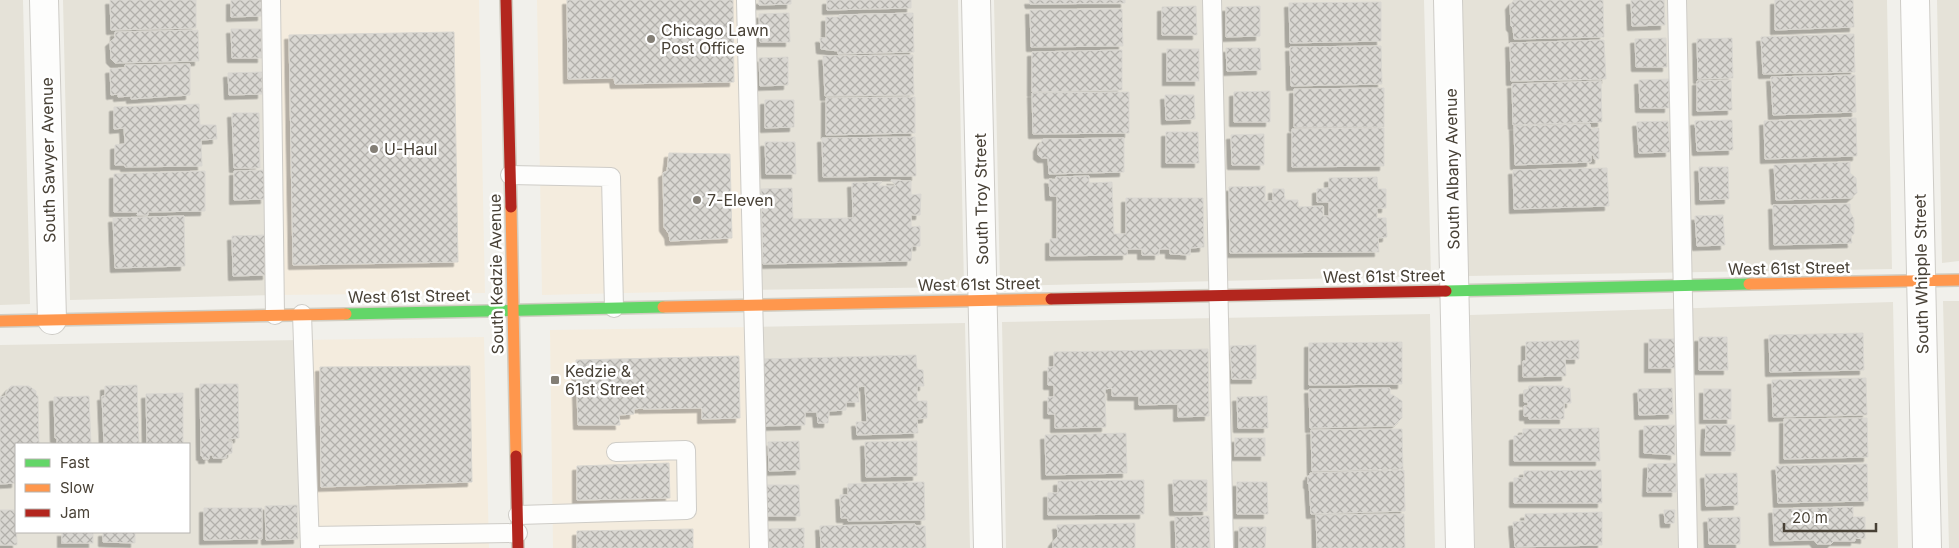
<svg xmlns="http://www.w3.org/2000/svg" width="1959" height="548" viewBox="0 0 1959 548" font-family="Inter,sans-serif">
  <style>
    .residential { fill: #e5e2d8; fill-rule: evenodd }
    .commercial { fill: #f4ecde }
    .building { fill: url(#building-cross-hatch); stroke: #d9d7d1; filter: url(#shadow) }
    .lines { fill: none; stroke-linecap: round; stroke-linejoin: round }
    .lane-casing { stroke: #ceccc7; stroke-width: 20 }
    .street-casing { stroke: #ceccc7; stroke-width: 30 }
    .fast-casing { stroke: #d1cdc2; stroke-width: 14 }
    .slow-casing { stroke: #d1cdc2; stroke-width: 14 }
    .jam-casing { stroke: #d1cdc2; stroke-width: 14 }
    .lane { stroke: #fdfdfc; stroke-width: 18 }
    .street { stroke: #fdfdfc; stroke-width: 28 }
    .fast { stroke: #63d668; stroke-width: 11 }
    .slow { stroke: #ff974d; stroke-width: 11 }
    .jam { stroke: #b3261e; stroke-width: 11 }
    .poi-dot { fill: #837e75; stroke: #fff; stroke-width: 2 }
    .labels { text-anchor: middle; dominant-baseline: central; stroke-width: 5; stroke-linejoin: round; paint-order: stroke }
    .poi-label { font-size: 16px; fill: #484136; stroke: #fff; text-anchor: start }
    .street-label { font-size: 16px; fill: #484136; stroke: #fff }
  </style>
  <defs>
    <pattern id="building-cross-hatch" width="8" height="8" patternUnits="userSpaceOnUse" patternTransform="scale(1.25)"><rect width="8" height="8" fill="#d9d7d2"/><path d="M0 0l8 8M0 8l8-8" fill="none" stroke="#b2b0ab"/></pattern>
    <filter id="shadow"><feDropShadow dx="-4.5" dy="4.5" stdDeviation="0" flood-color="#0004"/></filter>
  </defs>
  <rect width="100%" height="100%" fill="#f1f0eb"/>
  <g class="residential">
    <path d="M0,0H23L30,304L0,305Z"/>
    <path d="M63,0H271L275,295L70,300Z"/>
    <path d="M747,0H958L964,287L753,290Z"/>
    <path d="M994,0H1424L1431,276L1000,286Z"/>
    <path d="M1462,0H1887L1892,269L1468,276Z"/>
    <path d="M1937,0H1959V261L1942,263Z"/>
    <path d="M1959,301V548H1949L1943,301Z"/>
    <path d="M1893,302L1898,548H1475L1470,315Z"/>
    <path d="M1430,314L1435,548H1006L1002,322Z"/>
    <path d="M965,323L970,548H759L754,327Z"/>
    <path d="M303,340L311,548H0V345ZM16,444H189V532H16Z"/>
  </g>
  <g class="commercial">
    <path d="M271,0H479L485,293L275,295Z"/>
    <path d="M537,0H747L753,290L542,295Z"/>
    <path d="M754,327L759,548H553L550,330Z"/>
    <path d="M484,337L489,548H311L303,340Z"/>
  </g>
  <g class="building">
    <path d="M110,0H196V28L111,30Z"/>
    <path d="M231,0H262V16L231,17Z"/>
    <path d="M567,0H733L734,82L615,84L614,78L568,79Z"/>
    <path d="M759,0H791V4L759,5Z"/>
    <path d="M827,0H911V8L827,10Z"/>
    <path d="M1029,0H1125V3L1030,4Z"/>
    <path d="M1514,0H1603L1604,37L1514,39L1513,28L1511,26L1510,5Z"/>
    <path d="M1631,0H1664L1665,25L1632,26Z"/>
    <path d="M1775,0H1853L1854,27L1775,30Z"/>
    <path d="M1381,2V41L1290,43L1289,3Z"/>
    <path d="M1196,6L1197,35H1162V7Z"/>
    <path d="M1260,6V36L1226,37V7Z"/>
    <path d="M1122,9L1123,46L1031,47L1030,10Z"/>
    <path d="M789,13L790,42H760L759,14Z"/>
    <path d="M913,13L914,52L838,54V51L821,49L820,38H826V17H839V15Z"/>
    <path d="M231,29H261L262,58H232Z"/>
    <path d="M198,30L199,61L115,63L111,59L110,42L115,38V32Z"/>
    <path d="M454,32L458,262L293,265L289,35Z"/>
    <path d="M1854,34L1855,72L1763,74L1761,37Z"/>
    <path d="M1666,38L1667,67H1636L1635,39Z"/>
    <path d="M1732,38L1733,78L1698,79L1697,39Z"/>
    <path d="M1604,40L1606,79L1511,81L1510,43Z"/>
    <path d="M1381,46L1382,84L1291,86L1290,47Z"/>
    <path d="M1226,48H1260L1261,70L1227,71Z"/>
    <rect x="1167" y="49" width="32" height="32"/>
    <path d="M1122,50V90L1032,92V52Z"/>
    <path d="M913,55L914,95L825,96L823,56Z"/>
    <path d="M788,57V85L760,86L759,58Z"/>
    <path d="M190,64V95L131,99V96L118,97V94L111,95L110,69L125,68V65Z"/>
    <path d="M262,72V94L229,95L228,73Z"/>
    <path d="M1855,75L1856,112L1773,115L1771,77Z"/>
    <path d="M1669,79V108H1640L1639,80Z"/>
    <path d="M1731,80L1732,110L1697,111V81Z"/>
    <path d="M1601,81L1602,122L1513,125L1512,84Z"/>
    <path d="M1384,88V127H1294V89Z"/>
    <path d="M1270,91V122H1234V92Z"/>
    <path d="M1129,92V133L1033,134L1032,93Z"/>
    <path d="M1165,95H1194L1195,119L1166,120Z"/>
    <path d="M915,97V133L826,135V98Z"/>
    <path d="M765,100H794V127L765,128Z"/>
    <path d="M199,104L200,125H216L217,139L201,140L202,166L125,167V165H115V145L125,144L124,128L114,129V107Z"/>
    <path d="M232,113H259L260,168H234Z"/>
    <path d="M1856,118L1857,156L1765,159L1764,121Z"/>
    <path d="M1732,120L1733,150L1697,151L1695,121Z"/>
    <path d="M1668,121L1670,152L1639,153L1637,122Z"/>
    <path d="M1590,124L1591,129L1599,128V159H1594V155H1591V162L1515,165L1514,126Z"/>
    <path d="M1384,128V166L1292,167V129Z"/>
    <path d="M1166,132H1198L1199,163H1166Z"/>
    <path d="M1264,134V165H1232L1231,135Z"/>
    <path d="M915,137L916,176L823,177L822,138Z"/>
    <path d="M1124,138V172L1049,174L1048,158H1042L1038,155V147L1043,139Z"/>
    <path d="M765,142H795L796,174H766Z"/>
    <path d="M669,153L730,154L732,238L670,241L669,234L664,227L663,173L667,171Z"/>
    <path d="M1850,162V173L1856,178L1857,193L1851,198L1776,200L1774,165Z"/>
    <path d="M1699,167H1728L1729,199L1700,200Z"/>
    <path d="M1607,168L1609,206L1514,209L1513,170Z"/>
    <path d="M264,170L265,199L234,200V171Z"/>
    <path d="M205,171V211L148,212V215H137L138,212H114V174Z"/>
    <path d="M1089,176V183L1112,182L1114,234H1126V198H1203L1204,247L1190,248V255L1170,254V249H1159V255H1142V249H1127V255L1050,256V239H1057V196H1050L1049,179L1056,180V177Z"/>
    <path d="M1377,177L1378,189H1386V208H1377V218H1386L1387,237L1378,238L1379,252L1230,253L1229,187L1265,186V201H1273V189H1284L1285,200H1298V207L1323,206V216H1329V202H1317V189L1329,188V178Z"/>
    <path d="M891,180L911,181V195L921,194L920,215H911V227L920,226V246H912L911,261L763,264L761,189L792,188L793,219L853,218L852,183L882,182L878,186H896Z"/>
    <path d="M1850,204V212L1854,219V234L1851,236L1852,243L1774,245L1773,205Z"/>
    <path d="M1723,215L1725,245L1697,246L1695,216Z"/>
    <path d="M184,216L185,266L115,268L113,218Z"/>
    <path d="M266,235L267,275L233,276L232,236Z"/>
    <path d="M1863,333L1864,370L1770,372L1769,335Z"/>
    <path d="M1699,337H1727L1728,370H1699Z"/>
    <rect x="1649" y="339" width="26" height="29"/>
    <path d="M1579,340V359H1565L1566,376L1523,377V361H1526V342Z"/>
    <path d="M1402,342V384L1309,385V343Z"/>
    <path d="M1256,345V379H1232L1230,346Z"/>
    <path d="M1208,349L1209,416L1178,417V404L1139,405V396H1112V388L1105,389L1106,427L1055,428V414H1048V397H1054V385H1048V367H1054V352Z"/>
    <path d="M916,355L917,369L923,370L924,386H917V401H927V418L917,419L918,433L857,435L856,422H867L865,386L858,387L859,402H846V410L829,411L828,423H818L817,412H805V425L765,426L763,359Z"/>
    <path d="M739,356L740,418L702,419V408L643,409V408L634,409V414L619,415L620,425H578L576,360Z"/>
    <path d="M470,366L472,482L321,487L320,367Z"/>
    <path d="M1866,378L1867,415L1773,417L1772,380Z"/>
    <path d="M200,384H238L239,438L228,439V441H232V453L226,455V458H213V455H209V459H203V456H201Z"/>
    <path d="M137,385L139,444H104L102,396H105V386Z"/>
    <path d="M11,386H29L36,391V395L38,396L39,444H16V483L0,484V397L6,396V392Z"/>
    <path d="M1529,386H1564V388H1570L1571,403H1564V419H1529V416H1524V406H1528V402H1524V390H1528Z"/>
    <path d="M1390,388V395H1393L1402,401V418L1394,426L1310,428L1309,389Z"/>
    <path d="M1672,388L1673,414L1639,415L1638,389Z"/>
    <rect x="1704" y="389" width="27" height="30"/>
    <path d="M183,393V444H147L146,394Z"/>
    <path d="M89,396L91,444H57V438H55L54,397Z"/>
    <path d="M1267,396L1268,428H1238L1237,397Z"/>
    <path d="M1867,418L1868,457L1784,459V419Z"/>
    <path d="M1675,425V455L1644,453V426Z"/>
    <path d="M1706,425H1735V451H1705Z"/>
    <path d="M1599,428L1600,461H1514V436L1523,435V429Z"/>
    <path d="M1402,429L1403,469L1312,471L1311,430Z"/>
    <path d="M1126,433L1127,473L1046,475L1045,435Z"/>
    <rect x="1235" y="438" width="30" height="18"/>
    <path d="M799,441L800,470L769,471L768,442Z"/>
    <path d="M917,441V476L866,477L865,442Z"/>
    <path d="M669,463L670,498L577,500V466Z"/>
    <path d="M1676,463V492H1647L1648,464Z"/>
    <path d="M1867,464L1868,501L1778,503L1776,466Z"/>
    <path d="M1404,470L1405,511L1311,514L1309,484H1308V476H1310V473Z"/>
    <path d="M1601,470L1602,503H1514V478H1524V471Z"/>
    <path d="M1737,473L1738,505L1706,506L1705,474Z"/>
    <path d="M1144,480V514L1048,515V493H1058V481Z"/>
    <path d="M1173,480H1207V511H1174Z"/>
    <path d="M924,482L925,520L848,521V518H841L840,495H848V484Z"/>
    <path d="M1237,482H1267L1268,514H1237Z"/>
    <path d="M765,485H799L800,516H766Z"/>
    <path d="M297,505L298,539L266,540L265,506Z"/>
    <path d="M1853,507V517H1865V539L1855,538V541H1834L1831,544H1817L1814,540L1774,541L1773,509Z"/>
    <path d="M204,508H262V539L204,540Z"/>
    <path d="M0,510H14V513H16L17,545H0Z"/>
    <path d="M1664,510H1675L1674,523H1665Z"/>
    <path d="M1602,512V545L1515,547L1513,522L1525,521V514Z"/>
    <path d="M1404,514L1405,548H1317L1316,515Z"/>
    <path d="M1209,516L1210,548H1176L1175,517Z"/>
    <path d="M1740,517V544H1709L1708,518Z"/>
    <path d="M1135,523V548H1053V542L1058,536L1057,525Z"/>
    <path d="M915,524V526H925L926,548H821L820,526Z"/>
    <path d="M1239,527H1266L1265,548H1239Z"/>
    <path d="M804,528V548H769L768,529Z"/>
    <path d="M693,529V548H577V531Z"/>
    <rect x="62" y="532" width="31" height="11"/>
    <path d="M103,532H135V543L103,542Z"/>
  </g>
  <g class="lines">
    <defs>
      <g id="lane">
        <path d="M271,0L275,315"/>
        <path d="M746,0L759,548"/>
        <path d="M1212,0L1224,548"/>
        <path d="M1677,0L1688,548"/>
        <path d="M510,175L611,177L614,308"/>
        <path d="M302,314L310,548"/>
        <path d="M518,515L687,510L686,450L616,452"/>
        <path d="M310,536L518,533"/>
      </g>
      <g id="street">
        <path d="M44,0L52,320"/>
        <path d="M976,0L988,548"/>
        <path d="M1448,0L1460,548"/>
        <path d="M1915,0L1927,548"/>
      </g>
      <g id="fast">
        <path d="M1446,291L1749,284"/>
        <path d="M346,314L663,307"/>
      </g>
      <g id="slow">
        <path d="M511,207L516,456"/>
        <path d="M1749,284L1959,280"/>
        <path d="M663,307L1051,299"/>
        <path d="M0,321L346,314"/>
      </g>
      <g id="jam">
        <path d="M506,0L511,207"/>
        <path d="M1051,299L1446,291"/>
        <path d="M516,456L518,548"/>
      </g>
    </defs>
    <use href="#lane" class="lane-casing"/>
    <use href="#street" class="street-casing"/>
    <use href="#fast" class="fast-casing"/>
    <use href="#slow" class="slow-casing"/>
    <use href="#jam" class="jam-casing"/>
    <use href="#lane" class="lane"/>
    <use href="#street" class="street"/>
    <use href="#fast" class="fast"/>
    <use href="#slow" class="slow"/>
    <use href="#jam" class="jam"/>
  </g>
  <g class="poi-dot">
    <circle cx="651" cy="39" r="5"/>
    <circle cx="374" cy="149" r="5"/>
    <circle cx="697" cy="200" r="5"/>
    <rect x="550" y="375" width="10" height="10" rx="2.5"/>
  </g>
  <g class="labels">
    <g class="poi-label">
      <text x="661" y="30">Chicago Lawn<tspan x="661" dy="18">Post Office</tspan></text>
      <text x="384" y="149">U-Haul</text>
      <text x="707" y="200">7-Eleven</text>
      <text x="565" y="371">Kedzie &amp;<tspan x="565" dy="18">61st Street</tspan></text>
    </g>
    <g class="street-label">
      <text transform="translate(48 160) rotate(-91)">South Sawyer Avenue</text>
      <text transform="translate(1452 169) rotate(-91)">South Albany Avenue</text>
      <text transform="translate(981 199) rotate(-91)">South Troy Street</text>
      <text transform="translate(1789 268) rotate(-1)">West 61st Street</text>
      <text transform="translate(496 274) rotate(-91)">South Kedzie Avenue</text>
      <text transform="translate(1921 274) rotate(-91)">South Whipple Street</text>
      <text transform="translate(1384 276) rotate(-1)">West 61st Street</text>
      <text transform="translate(979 284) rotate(-1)">West 61st Street</text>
      <text transform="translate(409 296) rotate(-1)">West 61st Street</text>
    </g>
  </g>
  <rect x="15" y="443" width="175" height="90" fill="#ffffff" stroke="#b6b3af"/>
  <rect x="25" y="459" width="25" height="8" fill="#63d668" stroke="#b6b3af"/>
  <text x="60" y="468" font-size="15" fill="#484136">Fast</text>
  <rect x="25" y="484" width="25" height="8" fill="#ff974d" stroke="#b6b3af"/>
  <text x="60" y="493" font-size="15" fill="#484136">Slow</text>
  <rect x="25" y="509" width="25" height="8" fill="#b3261e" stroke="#b6b3af"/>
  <text x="60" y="518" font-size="15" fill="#484136">Jam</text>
  <path d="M1784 523v8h92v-8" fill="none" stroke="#484136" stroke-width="2.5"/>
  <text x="1792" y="523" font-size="15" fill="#484136" stroke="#ffffff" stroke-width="4" paint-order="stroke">20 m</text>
</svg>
